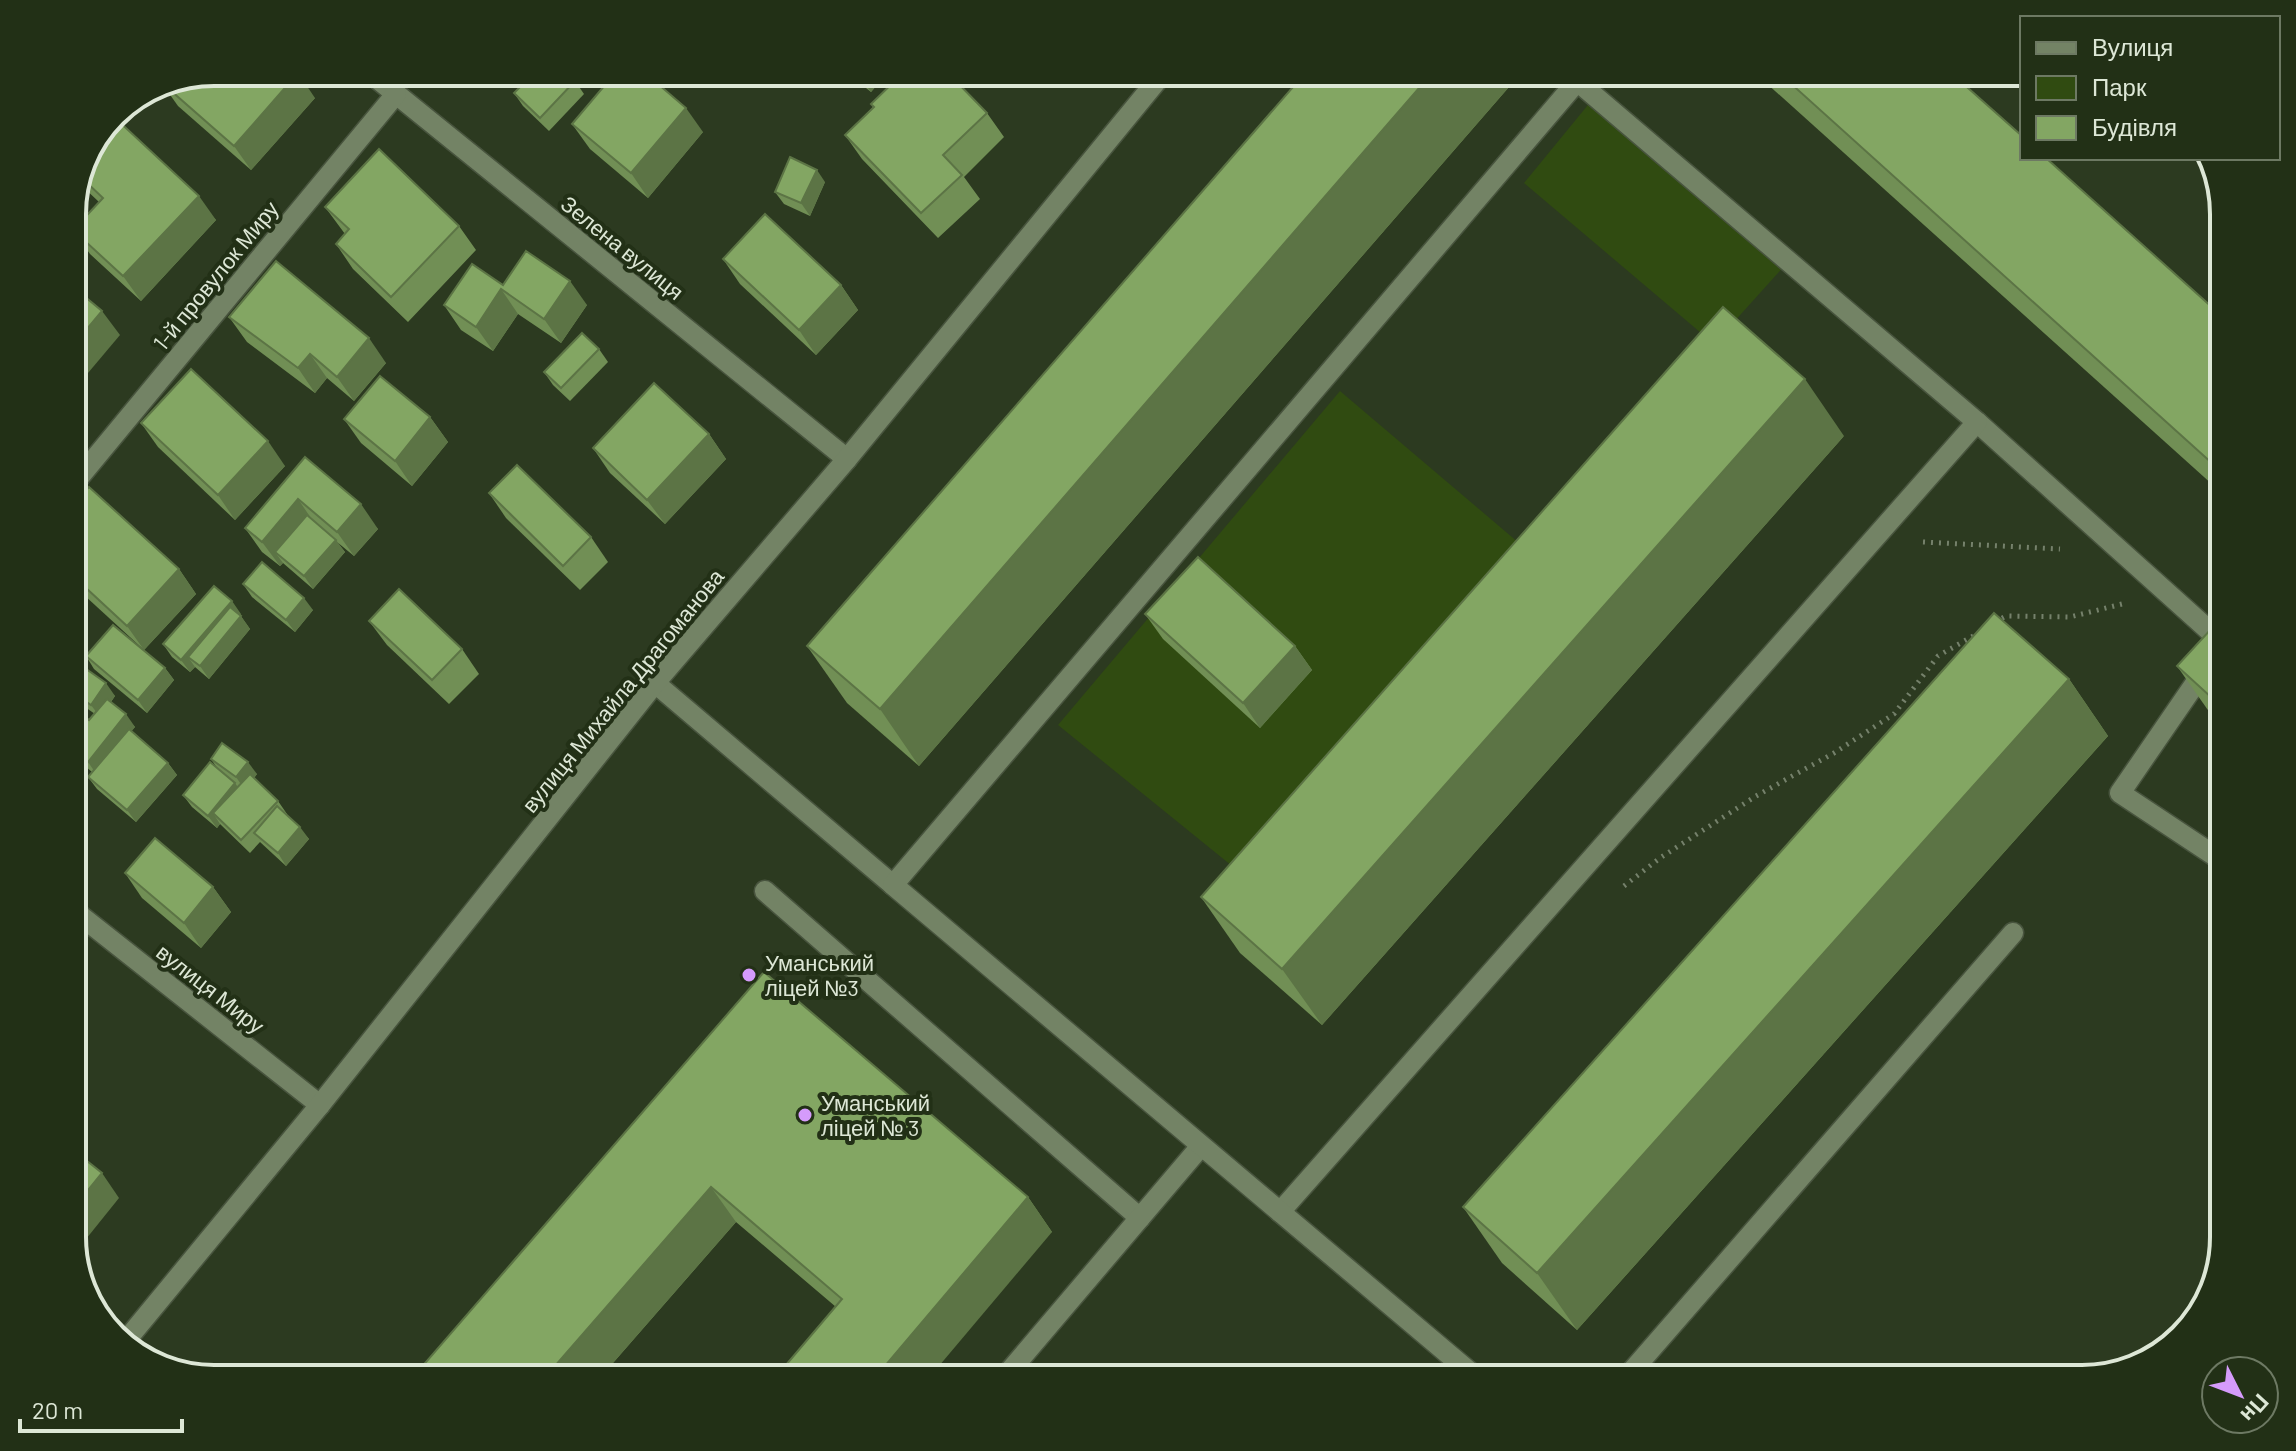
<svg xmlns="http://www.w3.org/2000/svg" width="2296" height="1451" viewBox="0 0 2296 1451" font-family="Barlow,sans-serif">
  <style>
    .green { fill: #304b11 }
    .lines { fill: none; stroke-linecap: round; stroke-linejoin: round }
    .service-casing { stroke: #48543e; stroke-width: 23 }
    .minor-casing { stroke: #48543e; stroke-width: 23 }
    .path { stroke: #75816b; stroke-width: 5; stroke-dasharray: 2 6; stroke-linecap: butt }
    .service { stroke: #738365; stroke-width: 20 }
    .minor { stroke: #738365; stroke-width: 20 }
    .wall { fill: #718f55 }
    .shaded-wall { fill: #5c7445 }
    .building { fill: #83a663; stroke: #5c7445; stroke-width: 2 }
    .poi-dot { fill: #d59bfb; stroke: #223016; stroke-width: 3 }
    .labels { text-anchor: middle; dominant-baseline: central; stroke-width: 8; stroke-linejoin: round; paint-order: stroke }
    .street-label { font-size: 22px; fill: #dde7d6; stroke: #223016 }
    .poi-label { font-size: 22px; fill: #dde7d6; stroke: #223016; text-anchor: start }
    .rim { fill: none; stroke: #dde7d6; stroke-width: 4 }
  </style>
  <rect width="100%" height="100%" fill="#2c3a20"/>
  <g class="green">
    <path d="M1592,100L1786,264L1714,344L1524,183Z"/>
    <path d="M1340,391L1539,560L1258,887L1058,725Z"/>
  </g>
  <g class="lines">
    <defs>
      <g id="service">
        <path d="M1977,422L2223,643L2120,793L2224,862"/>
        <path d="M655,683L893,885"/>
        <path d="M765,891L1140,1218"/>
        <path d="M1280,1212L1977,422L1577,81"/>
        <path d="M1003,1379L1201,1146"/>
        <path d="M1478,1379L893,885L1585,72"/>
        <path d="M1625,1379L2013,933"/>
      </g>
      <g id="minor">
        <path d="M369,72L847,459"/>
        <path d="M72,486L396,94"/>
        <path d="M72,909L320,1105"/>
        <path d="M124,1343L320,1105L655,683L847,459L1164,72"/>
      </g>
    </defs>
    <use href="#service" class="service-casing"/>
    <use href="#minor" class="minor-casing"/>
    <g class="path">
      <path d="M1923,542L2060,549"/>
      <path d="M1995,622L2006,616L2070,617L2122,604"/>
      <path d="M1624,886L1660,858L1756,796L1834,753L1894,714L1938,656L1980,632"/>
    </g>
    <use href="#service" class="service"/>
    <use href="#minor" class="minor"/>
  </g>
  <g class="wall">
    <path d="M846,72H888L871,92Z"/>
    <path d="M1306,72H1522L919,766L847,703L807,646Z"/>
    <path d="M1754,72H1950L2224,318V495Z"/>
    <path d="M575,81L584,94L549,131L523,106L514,93Z"/>
    <path d="M161,82L315,98L251,170L178,106Z"/>
    <path d="M871,104L987,113L1004,137L964,177L980,199L938,238L862,159L845,135L873,107Z"/>
    <path d="M113,116L216,220L141,301L90,254L73,230L99,202L81,185Z"/>
    <path d="M572,124L703,132L648,198L590,149Z"/>
    <path d="M825,182L810,216L784,204L775,192Z"/>
    <path d="M325,207L459,226L476,250L408,322L353,269L336,244L345,234Z"/>
    <path d="M723,259L841,285L858,310L816,355L740,284Z"/>
    <path d="M503,285L587,305L561,343L518,314L493,351L461,330L444,305Z"/>
    <path d="M229,317L386,363L354,401L327,378L315,393L247,342Z"/>
    <path d="M599,349L608,362L570,401L553,385L544,372Z"/>
    <path d="M430,417L448,442L412,486L361,443L344,419Z"/>
    <path d="M141,423L285,466L235,520L158,447Z"/>
    <path d="M709,434L726,459L665,524L610,473L593,448Z"/>
    <path d="M1844,436L1322,1025L1240,953L1201,897Z"/>
    <path d="M305,457L378,529L354,556L337,542L345,552L313,589L283,563L280,566L262,552L245,528Z"/>
    <path d="M489,493L591,537L608,562L580,590L506,518Z"/>
    <path d="M72,505L179,569L196,594L144,650L72,584Z"/>
    <path d="M243,584L313,610L295,632L252,597Z"/>
    <path d="M241,614L240,615L250,629L209,679L195,667L190,672L172,657L163,644Z"/>
    <path d="M1145,614L1295,646L1312,670L1260,728L1163,639Z"/>
    <path d="M2224,615V733L2177,666Z"/>
    <path d="M369,621L462,649L479,674L449,704L387,645Z"/>
    <path d="M86,656L165,668L174,680L147,713L94,669Z"/>
    <path d="M72,659L115,696L111,702L135,727L131,731L168,763L177,775L136,822L97,789L88,777L92,772L72,755V706L89,720L95,714L72,698Z"/>
    <path d="M2069,679L2108,736L1577,1330L1502,1263L1463,1207Z"/>
    <path d="M211,759L257,774L254,778L278,801L287,814H286L309,839L286,866L260,842L250,853L220,824L217,828L192,807L183,795L217,768Z"/>
    <path d="M125,873L213,887L231,912L201,948L142,898Z"/>
    <path d="M764,972L1028,1197L1052,1232L836,1307L736,1222L599,1379H415L413,1377Z"/>
  </g>
  <g class="shaded-wall">
    <path d="M857,72H888L871,92Z"/>
    <path d="M1433,72H1522L919,766L880,709Z"/>
    <path d="M298,73L315,98L251,170L234,146Z"/>
    <path d="M686,108L703,132L648,198L631,173Z"/>
    <path d="M817,170L825,182L810,216L801,203Z"/>
    <path d="M199,196L216,220L141,301L123,276Z"/>
    <path d="M570,281L587,305L561,343L544,319Z"/>
    <path d="M841,285L858,310L816,355L799,330Z"/>
    <path d="M501,289L518,314L493,351L476,327Z"/>
    <path d="M102,311L120,335L72,392V347Z"/>
    <path d="M369,338L386,363L354,401L337,377Z"/>
    <path d="M310,354L327,378L315,393L298,368Z"/>
    <path d="M1805,379L1844,436L1322,1025L1282,969Z"/>
    <path d="M430,417L448,442L412,486L395,461Z"/>
    <path d="M709,434L726,459L665,524L647,500Z"/>
    <path d="M268,441L285,466L235,520L218,495Z"/>
    <path d="M298,499L315,524L275,552L283,563L280,566L262,542Z"/>
    <path d="M361,504L378,529L354,556L337,532Z"/>
    <path d="M336,540L345,552L313,589L304,576Z"/>
    <path d="M179,569L196,594L144,650L127,626Z"/>
    <path d="M304,598L313,610L295,632L286,620Z"/>
    <path d="M232,601L241,614L197,664L188,657L195,667L190,672L181,660Z"/>
    <path d="M241,616L250,629L209,679L200,666Z"/>
    <path d="M1295,646L1312,670L1260,728L1243,703Z"/>
    <path d="M165,668L174,680L147,713L138,700Z"/>
    <path d="M2069,679L2108,736L1577,1330L1537,1273Z"/>
    <path d="M106,683L115,696L100,717L91,705Z"/>
    <path d="M126,714L135,727L97,775L88,762Z"/>
    <path d="M248,762L257,774L245,790L236,777Z"/>
    <path d="M168,763L177,775L136,822L127,810Z"/>
    <path d="M235,783L244,796L213,813L220,824L217,828L208,816Z"/>
    <path d="M300,827L309,839L286,866L278,853Z"/>
    <path d="M213,887L231,912L201,948L184,923Z"/>
    <path d="M102,1173L119,1198L78,1249L72,1240V1210Z"/>
    <path d="M711,1187L736,1222L599,1379H564L555,1366Z"/>
    <path d="M1028,1197L1052,1232L928,1379H874Z"/>
  </g>
  <g class="building">
    <path d="M214,72H297L298,73L234,146L161,82Z"/>
    <path d="M535,72H566L575,81L540,118L514,93Z"/>
    <path d="M616,72H644L686,108L631,173L572,124Z"/>
    <path d="M904,72H947L987,113L943,155L962,175L921,213L845,135L874,107L871,104Z"/>
    <path d="M1306,72H1433L880,709L807,646Z"/>
    <path d="M1778,72H1950L2022,136V158H2046L2224,318V474Z"/>
    <path d="M113,116L199,196L123,276L73,230L103,198L84,180Z"/>
    <path d="M379,149L459,226L391,297L336,244L349,229L325,207Z"/>
    <path d="M790,157L817,170L801,203L775,192Z"/>
    <path d="M765,214L841,285L799,330L723,259Z"/>
    <path d="M526,251L570,281L544,319L501,289L476,327L444,305L472,264L503,285Z"/>
    <path d="M276,261L369,338L337,377L310,354L298,368L229,317Z"/>
    <path d="M72,286L102,311L72,347Z"/>
    <path d="M1723,307L1805,379L1282,969L1201,897Z"/>
    <path d="M582,333L599,349L561,388L544,372Z"/>
    <path d="M191,369L268,441L218,495L141,423Z"/>
    <path d="M380,376L430,417L395,461L344,419Z"/>
    <path d="M654,383L709,434L647,500L593,448Z"/>
    <path d="M305,457L361,504L337,532L298,499L262,542L245,528Z"/>
    <path d="M517,465L591,537L563,566L489,493Z"/>
    <path d="M89,487L179,569L127,626L72,575V505Z"/>
    <path d="M307,515L336,540L304,576L275,552Z"/>
    <path d="M1198,557L1295,646L1243,703L1145,614Z"/>
    <path d="M262,562L304,598L286,620L243,584Z"/>
    <path d="M214,586L232,601L181,660L163,644Z"/>
    <path d="M399,589L462,649L432,680L369,621Z"/>
    <path d="M230,607L241,616L200,666L188,657Z"/>
    <path d="M1994,613L2069,679L1537,1273L1463,1207Z"/>
    <path d="M2224,615V709L2177,666Z"/>
    <path d="M113,625L165,668L138,700L86,656Z"/>
    <path d="M72,659L106,683L91,705L72,692Z"/>
    <path d="M107,699L126,714L88,762L72,750V706L89,720Z"/>
    <path d="M129,729L168,763L127,810L88,777Z"/>
    <path d="M222,743L248,762L236,777L211,759Z"/>
    <path d="M210,762L235,783L208,816L183,795Z"/>
    <path d="M250,774L278,801L241,840L213,813Z"/>
    <path d="M277,806L300,827L278,853L254,833Z"/>
    <path d="M155,838L213,887L184,923L125,873Z"/>
    <path d="M764,972L1028,1197L874,1379H774L842,1299L711,1187L555,1366L570,1379H416L413,1377Z"/>
    <path d="M72,1149L102,1173L72,1210Z"/>
  </g>
  <g class="poi-dot">
    <circle cx="749" cy="975" r="8"/>
    <circle cx="805" cy="1115" r="8"/>
  </g>
  <g class="labels">
    <g class="street-label">
      <text transform="translate(623 247) rotate(39)">Зелена вулиця</text>
      <text transform="translate(215 275) rotate(-51)">1-й провулок Миру</text>
      <text transform="translate(622 690) rotate(-51)">вулиця Михайла Драгоманова</text>
      <text transform="translate(211 988) rotate(38)">вулиця Миру</text>
    </g>
    <g class="poi-label">
      <text x="765" y="962">Уманський<tspan x="765" dy="25">ліцей №3</tspan></text>
      <text x="821" y="1102">Уманський<tspan x="821" dy="25">ліцей № 3</tspan></text>
    </g>
  </g>
  <path d="M0 0H2296V1451H0ZM214 86H2082A128 128 0 0 1 2210 214V1237A128 128 0 0 1 2082 1365H214A128 128 0 0 1 86 1237V214A128 128 0 0 1 214 86Z" fill="#223016" fill-rule="evenodd"/>
  <path class="rim" d="M214 86H2082A128 128 0 0 1 2210 214V1237A128 128 0 0 1 2082 1365H214A128 128 0 0 1 86 1237V214A128 128 0 0 1 214 86Z"/>
  <rect x="2020" y="16" width="260" height="144" fill="#223016" stroke="#6d7963" stroke-width="2"/>
  <rect x="2036" y="42" width="40" height="12" fill="#738365" stroke="#6d7963" stroke-width="2"/>
  <text x="2092" y="56" font-size="24" fill="#dde7d6">Вулиця</text>
  <rect x="2036" y="76" width="40" height="24" fill="#304b11" stroke="#6d7963" stroke-width="2"/>
  <text x="2092" y="96" font-size="24" fill="#dde7d6">Парк</text>
  <rect x="2036" y="116" width="40" height="24" fill="#83a663" stroke="#6d7963" stroke-width="2"/>
  <text x="2092" y="136" font-size="24" fill="#dde7d6">Будівля</text>
  <g transform="translate(2240 1395) rotate(132)"><circle r="38" fill="#223016" stroke="#6d7963" stroke-width="2"/>
  <path d="M0-6L14 30L0 20L-14 30Z" fill="#d59bfb"/>
  <text y="-12" font-size="22" font-weight="bold" text-anchor="middle" fill="#dde7d6">Пн</text>
  </g>
  <path d="M20 1419v12h162v-12" fill="none" stroke="#dde7d6" stroke-width="4"/>
  <text x="32" y="1419" font-size="24" fill="#dde7d6" stroke="#223016" stroke-width="6" paint-order="stroke">20 m</text>
</svg>
